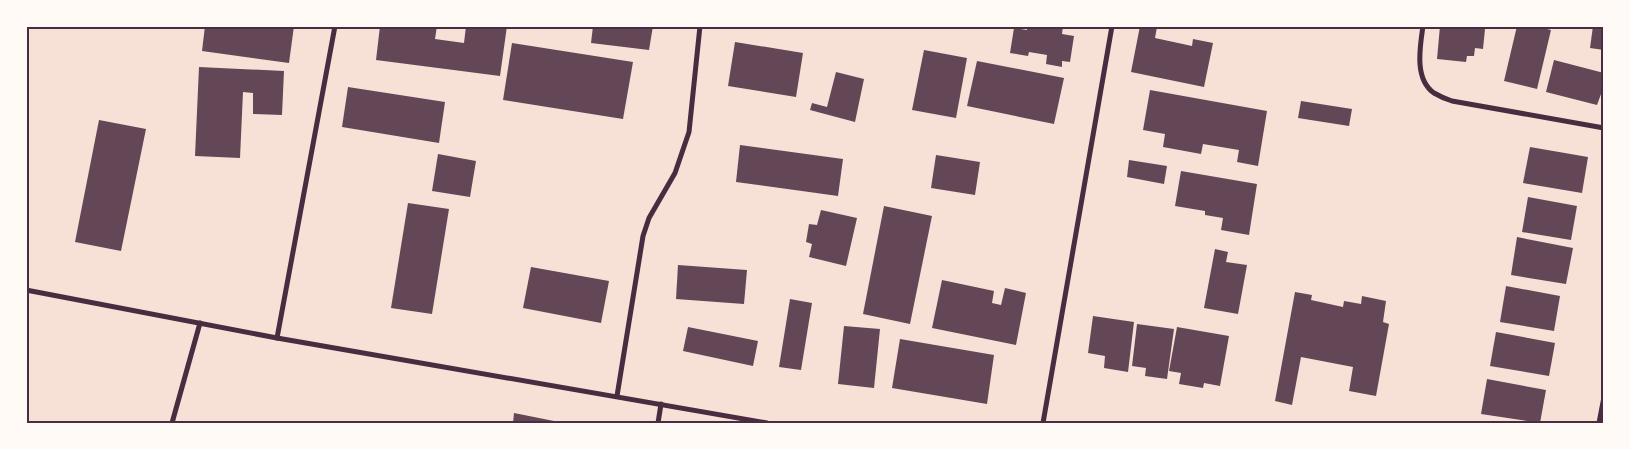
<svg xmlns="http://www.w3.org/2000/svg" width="1630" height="449" viewBox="0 0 1630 449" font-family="'Golos Text',sans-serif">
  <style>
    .building { fill: #644757 }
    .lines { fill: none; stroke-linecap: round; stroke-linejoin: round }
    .minor { stroke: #4a2c40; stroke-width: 5 }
    .neatline { fill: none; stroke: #4a2c40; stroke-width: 2 }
  </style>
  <rect width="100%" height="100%" fill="#f7e1d7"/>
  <g class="building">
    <path d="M205,26H294L289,63L202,51Z"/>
    <path d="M380,26H437L435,39L464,43L466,26H507L500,76L376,60Z"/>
    <path d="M593,26H653L649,50L591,43Z"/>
    <path d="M1027,26H1063L1062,34L1074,36L1070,62L1062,61V67L1046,64L1047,55L1029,52L1028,56L1010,53L1014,28L1027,30Z"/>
    <path d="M1140,26L1157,27L1155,38L1192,46L1193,39L1213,43L1204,87L1131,72Z"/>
    <path d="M1440,26L1485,29L1483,49L1475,48L1474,56H1467L1466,62L1437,59Z"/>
    <path d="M1517,26H1535L1551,30L1537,89L1504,81Z"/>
    <path d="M1593,26H1604V50L1590,48Z"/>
    <path d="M735,42L803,53L796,97L728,86Z"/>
    <path d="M512,43L633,62L623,119L503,100Z"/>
    <path d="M924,50L967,58L956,118L912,110Z"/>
    <path d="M1554,60L1604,73V86L1597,105L1546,92Z"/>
    <path d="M977,61L1064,78L1054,124L967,106Z"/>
    <path d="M199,67L284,71L282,115L253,114V93L243,92L240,158L195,156Z"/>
    <path d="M836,72L864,79L855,122L810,110L812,103L827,107Z"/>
    <path d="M348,87L445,102L439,143L342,127Z"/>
    <path d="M1150,90L1267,111L1258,166L1237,162L1239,150L1203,144L1201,154L1163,147L1165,134L1143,130Z"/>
    <path d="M1301,101L1352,109L1349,126L1298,118Z"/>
    <path d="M99,120L146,129L121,251L75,242Z"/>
    <path d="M740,145L843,159L838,196L736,182Z"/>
    <path d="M1530,147L1588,157L1582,193L1523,183Z"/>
    <path d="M438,154L476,161L470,197L432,191Z"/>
    <path d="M936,155L980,162L975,195L931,188Z"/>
    <path d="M1129,160L1167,166L1164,184L1127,177Z"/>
    <path d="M1181,171L1257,184L1249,235L1221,230L1223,218L1205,215V211L1175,206Z"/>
    <path d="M1528,197L1577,206L1571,240L1522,232Z"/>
    <path d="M408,203L449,209L432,314L391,308Z"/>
    <path d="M884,206L932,216L910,324L863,314Z"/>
    <path d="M821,210L857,218L846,266L809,257L812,244L806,242L809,224L817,225Z"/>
    <path d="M1517,237L1573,248L1566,284L1511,275Z"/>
    <path d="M1215,249L1228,252L1226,262L1247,265L1238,314L1204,308Z"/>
    <path d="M678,265L747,270L744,304L676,299Z"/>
    <path d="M531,267L609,281L601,323L523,308Z"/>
    <path d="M942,280L994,291L992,303L1001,305L1005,288L1026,293L1016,345L932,328Z"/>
    <path d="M1506,286L1560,296L1554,331L1500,322Z"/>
    <path d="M1295,292L1312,295L1311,300L1343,307L1344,301L1361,304L1362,296L1386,301L1383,322L1389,324L1376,396L1349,391L1353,367L1301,357L1292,405L1275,401Z"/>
    <path d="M790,299L812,303L801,370L779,367Z"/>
    <path d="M1093,316L1134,322L1128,372L1104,368L1105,356L1088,353Z"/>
    <path d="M1137,324L1174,329L1167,379L1145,376L1146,368L1132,366Z"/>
    <path d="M844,326L880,329L874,388L838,384Z"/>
    <path d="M688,327L758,341L753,366L683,351Z"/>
    <path d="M1177,327L1229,336L1220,386L1204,383L1203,388L1179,384L1181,373L1169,371Z"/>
    <path d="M1496,332L1555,343L1549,376L1490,366Z"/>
    <path d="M900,339L994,355L987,404L892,388Z"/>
    <path d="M1487,379L1546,390L1540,423L1481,414Z"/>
    <path d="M514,413L559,422V423H513Z"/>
  </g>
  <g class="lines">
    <g class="minor">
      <path d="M1423,26C1420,47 1414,79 1434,93C1439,96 1446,99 1452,101L1604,128"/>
      <path d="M26,290L277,338L767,423"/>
      <path d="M277,338L335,26"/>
      <path d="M617,396L643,236L649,218L675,173L689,132L700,26"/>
      <path d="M172,423L200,323"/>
      <path d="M658,423L661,404"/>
      <path d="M1043,423L1112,26"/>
      <path d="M1599,423L1604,397"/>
    </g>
  </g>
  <rect width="1630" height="449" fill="none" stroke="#fffaf5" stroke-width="55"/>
  <rect x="28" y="28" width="1574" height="394" class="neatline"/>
</svg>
